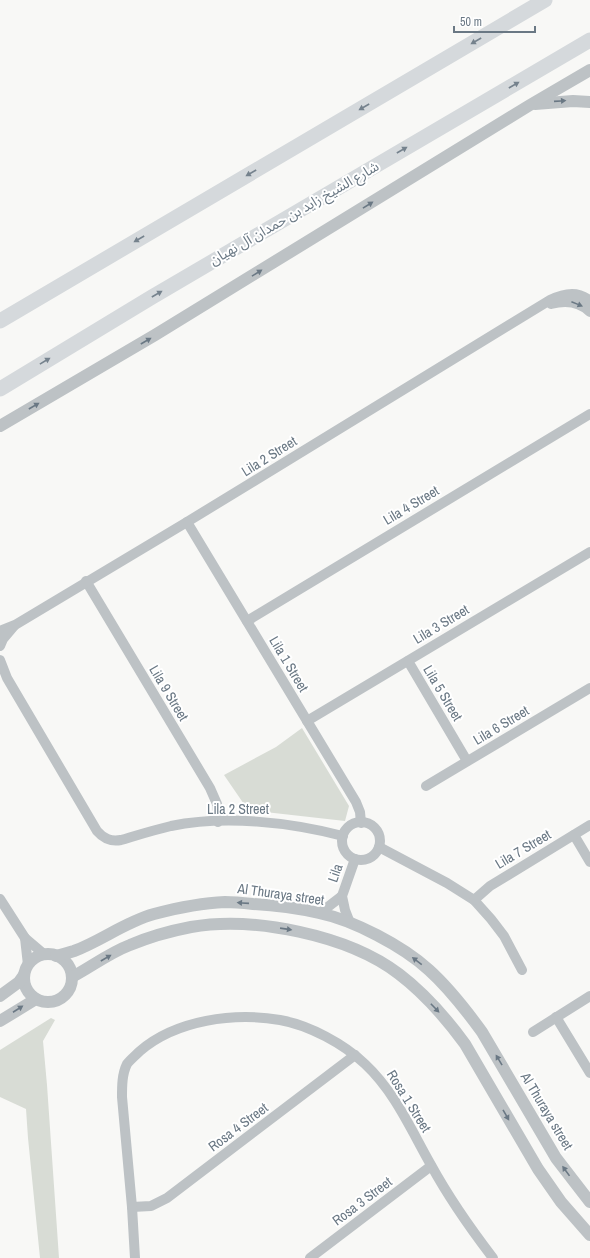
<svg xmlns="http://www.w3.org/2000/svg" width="590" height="1258" viewBox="0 0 590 1258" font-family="'Archivo Narrow','Noto Sans Arabic',sans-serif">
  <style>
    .green { fill: #d8dcd5 }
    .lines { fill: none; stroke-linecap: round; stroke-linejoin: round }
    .minor { stroke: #bdc2c5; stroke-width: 10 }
    .tertiary { stroke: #bdc2c5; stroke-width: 12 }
    .primary { stroke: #d5d9dc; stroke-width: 15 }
    .oneway { fill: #75828d }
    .oneway2 { fill: #6a7884 }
    .labels { text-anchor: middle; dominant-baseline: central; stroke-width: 4; stroke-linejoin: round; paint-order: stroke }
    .street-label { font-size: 14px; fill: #6a7884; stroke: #fff }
  </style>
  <rect width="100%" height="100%" fill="#f8f8f6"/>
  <g class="green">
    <path d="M302,728L349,806L345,821L248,810L224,775L276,747Z"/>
    <path d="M51,1018L55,1020L43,1041L47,1085L59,1258H40L28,1138L26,1109L0,1097V1050Z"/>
  </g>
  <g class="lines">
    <g class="minor">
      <path d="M551,304C566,300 579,301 590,312"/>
      <path d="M187,522L356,802L360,812L361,823"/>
      <path d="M86,581L210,788L217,804L218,822"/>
      <path d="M247,621L590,414"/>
      <path d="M0,631L15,625L187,522L550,300C564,293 578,290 590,301"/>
      <path d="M0,646L3,639L14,626"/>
      <path d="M0,660L7,678L97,831C104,839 111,842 121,840C138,835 154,830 171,826C225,815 289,822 343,836"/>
      <path d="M408,661L467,761"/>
      <path d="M307,721L590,552"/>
      <path d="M426,786L590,688"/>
      <circle cx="361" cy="841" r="19"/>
      <path d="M574,835L590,862"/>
      <path d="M379,847L447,883L474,900L491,919L504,936L522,970"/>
      <path d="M0,899L25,938L45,955"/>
      <path d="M474,900L490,886L590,825"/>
      <path d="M320,913L342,896"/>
      <path d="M350,923L345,910L342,896L355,859"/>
      <path d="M25,938L28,965"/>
      <path d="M556,1017L590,1073"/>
      <path d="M533,1032L590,996"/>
      <path d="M132,1207L151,1206L167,1198L355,1055"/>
      <path d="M135,1258L132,1207L122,1097C122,1086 122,1074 127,1064C130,1060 136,1055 140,1051C176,1020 234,1012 280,1020C309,1025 344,1044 365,1064C395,1092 411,1130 431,1165C449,1198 470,1228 493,1258"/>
      <path d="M310,1258L431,1166"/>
    </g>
    <g class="tertiary">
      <path d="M535,104L573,101L590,102"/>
      <path d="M0,426L155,335L530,105L590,70"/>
      <circle cx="48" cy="978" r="24"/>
      <path d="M56,956C62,954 68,953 74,951C101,941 125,922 154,914C177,908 201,903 225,902C234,902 244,903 253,904C275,905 297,908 319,913C353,920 403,946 429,970C449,988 466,1010 482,1032L556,1158L590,1202"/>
      <path d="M72,977C91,967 109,953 130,945C149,937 170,931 191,927C253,916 348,935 399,974C424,993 446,1018 465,1044L538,1169L561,1202L590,1235"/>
      <path d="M0,996L19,982L24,975"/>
      <path d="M0,1021L36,999"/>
    </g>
    <g class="primary">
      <path d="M0,321L545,0"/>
      <path d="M0,389L152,297L590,40"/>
    </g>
  </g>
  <defs><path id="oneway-solid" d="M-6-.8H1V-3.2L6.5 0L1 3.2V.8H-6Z"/></defs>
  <g class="oneway">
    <use href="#oneway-solid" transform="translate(476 41) rotate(150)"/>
    <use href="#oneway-solid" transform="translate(514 85) rotate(-30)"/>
    <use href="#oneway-solid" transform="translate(364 107) rotate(150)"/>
    <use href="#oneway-solid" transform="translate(402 150) rotate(-30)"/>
    <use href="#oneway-solid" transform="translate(251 173) rotate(150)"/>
    <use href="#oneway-solid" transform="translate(139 239) rotate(150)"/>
    <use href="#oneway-solid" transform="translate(157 294) rotate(-30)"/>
    <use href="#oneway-solid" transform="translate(45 361) rotate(-31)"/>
  </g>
  <g class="oneway2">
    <use href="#oneway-solid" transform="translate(560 101) rotate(-4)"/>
    <use href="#oneway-solid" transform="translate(368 205) rotate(-32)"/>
    <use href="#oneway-solid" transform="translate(257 273) rotate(-32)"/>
    <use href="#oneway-solid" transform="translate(577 304) rotate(22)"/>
    <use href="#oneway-solid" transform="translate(146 341) rotate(-30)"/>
    <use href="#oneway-solid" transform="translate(34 406) rotate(-30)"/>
    <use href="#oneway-solid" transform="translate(243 903) rotate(-176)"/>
    <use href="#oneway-solid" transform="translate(286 929) rotate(8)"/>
    <use href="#oneway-solid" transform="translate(106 958) rotate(-30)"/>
    <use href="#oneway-solid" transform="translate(417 961) rotate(-143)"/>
    <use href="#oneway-solid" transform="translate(435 1008) rotate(46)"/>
    <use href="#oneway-solid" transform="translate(18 1009) rotate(-33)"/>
    <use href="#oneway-solid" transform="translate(499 1060) rotate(-121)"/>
    <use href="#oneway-solid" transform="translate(506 1115) rotate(60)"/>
    <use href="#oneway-solid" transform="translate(566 1171) rotate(-126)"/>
  </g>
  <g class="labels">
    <g class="street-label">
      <text transform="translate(294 213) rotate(-30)">شارع الشيخ زايد بن حمدان آل نهيان</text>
      <text transform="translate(269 456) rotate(-32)">Lila 2 Street</text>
      <text transform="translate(411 505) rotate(-31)">Lila 4 Street</text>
      <text transform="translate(441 624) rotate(-31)">Lila 3 Street</text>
      <text transform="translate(289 664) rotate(59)">Lila 1 Street</text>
      <text transform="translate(169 693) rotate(59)">Lila 9 Street</text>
      <text transform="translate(443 693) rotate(59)">Lila 5 Street</text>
      <text transform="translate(501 725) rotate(-31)">Lila 6 Street</text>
      <text x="238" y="809">Lila 2 Street</text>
      <text transform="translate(523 849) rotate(-31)">Lila 7 Street</text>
      <text transform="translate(335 873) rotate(-71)">Lila</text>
      <text transform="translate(281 894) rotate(8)">Al Thuraya street</text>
      <text transform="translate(409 1101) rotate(58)">Rosa 1 Street</text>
      <text transform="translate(547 1111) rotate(59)">Al Thuraya street</text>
      <text transform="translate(238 1127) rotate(-37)">Rosa 4 Street</text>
      <text transform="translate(362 1201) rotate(-37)">Rosa 3 Street</text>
    </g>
  </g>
  <path d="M454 26v6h81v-6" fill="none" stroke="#6a7884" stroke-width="2"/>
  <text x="460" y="26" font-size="12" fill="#6a7884" stroke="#ffffff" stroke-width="3" paint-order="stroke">50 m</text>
</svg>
